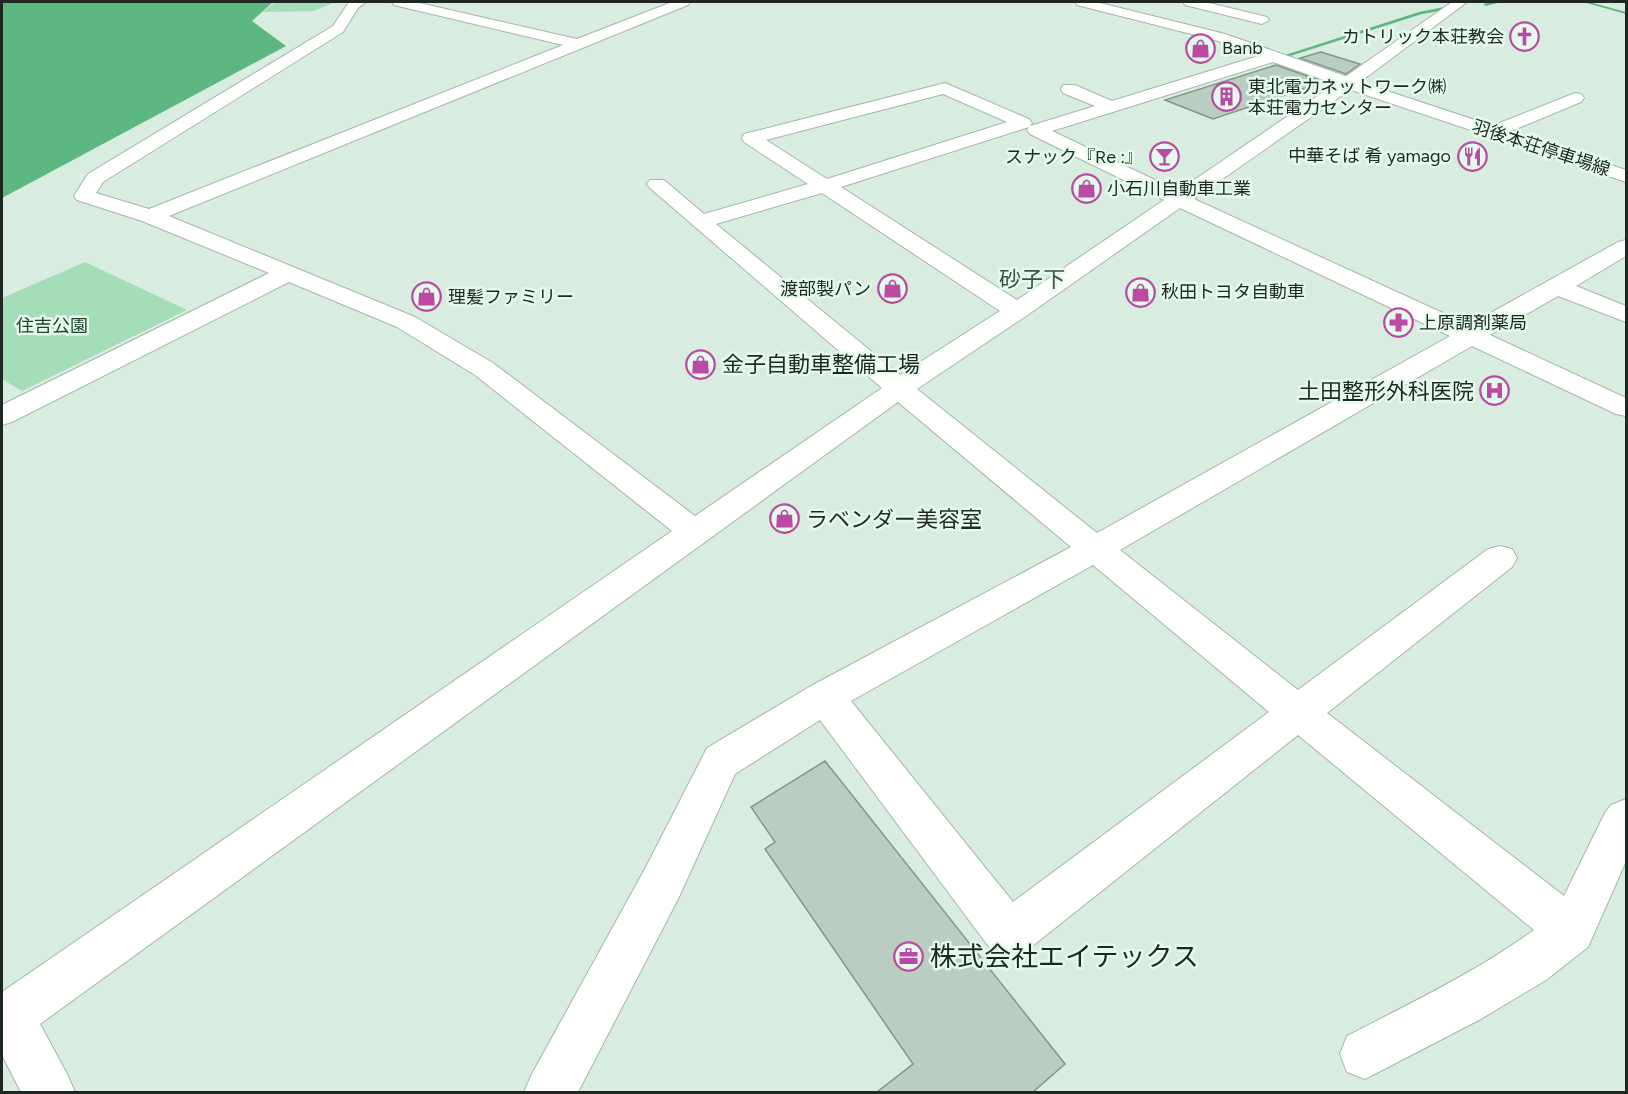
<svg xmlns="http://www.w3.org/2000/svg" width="1628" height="1094" viewBox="0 0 1628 1094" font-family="Figtree,'Noto Sans JP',sans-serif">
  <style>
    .green { fill: #a5ddb9 }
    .water { fill: #5db783 }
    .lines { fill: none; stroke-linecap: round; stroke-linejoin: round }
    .stream { fill: #5db783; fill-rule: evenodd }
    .building { fill: #b9cec0; stroke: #829689; stroke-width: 1.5 }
    .minor-casing { stroke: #a2b7a9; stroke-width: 2 }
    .major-casing { stroke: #a2b7a9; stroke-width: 2 }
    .minor { fill: #fff; fill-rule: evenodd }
    .major { fill: #fff; fill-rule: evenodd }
    .labels { text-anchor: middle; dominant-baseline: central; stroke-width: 5; stroke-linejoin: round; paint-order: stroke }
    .far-poi-label { font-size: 18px; fill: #1f2722; stroke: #e5faec; text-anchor: start }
    .far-street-label { font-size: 18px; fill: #1f2722; stroke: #e5faec }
    .far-park-label { font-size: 18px; fill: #1d432d; stroke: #e5faec }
    .far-quarter-label { font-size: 22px; fill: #3f5145; stroke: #e5faec }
    .poi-label { font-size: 22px; fill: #1f2722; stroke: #e5faec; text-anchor: start }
    .near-poi-label { font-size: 27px; fill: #1f2722; stroke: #e5faec; text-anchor: start }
  </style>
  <rect width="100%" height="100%" fill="#d8eddf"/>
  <g class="green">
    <path d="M275,2H335L314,11L263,12Z"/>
    <path d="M85,262L187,310L22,391L2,379V298Z"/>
  </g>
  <path class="water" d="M2,2H273L252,21L286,46L2,198Z"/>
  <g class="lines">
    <g class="stream">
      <path d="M1492,2H1501L1486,6L1483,4Z"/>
      <path d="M1583,2H1589L1626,12V14Z"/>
      <path d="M1444,7L1446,10L1422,14L1290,56L1285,55L1419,12Z"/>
    </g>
  </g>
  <g class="building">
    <path d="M1321,52L1360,64L1346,74L1300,58Z"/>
    <path d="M1276,65L1324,82L1213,119L1165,100Z"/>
    <path d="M825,761L1065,1064L1033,1092H877L913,1064L765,849L775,842L751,807Z"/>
  </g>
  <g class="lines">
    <defs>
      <g id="minor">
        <path d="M349,2H366L358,8L343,32L103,182L96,193L149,209L563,45L394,5L392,2H415L577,39L672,2H690L688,5L169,216L415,317L493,363L695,516L882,388L650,188L647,184L650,180H664L704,214L808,184L744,142L742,138L744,134L945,83L1029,119L1032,123L1030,126L1095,106L1063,93L1061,89L1063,85H1075L1112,101L1258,56L1215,40L1077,5L1075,2H1096L1225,34L1354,79L1356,83L1354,87L1194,199L1469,325L1618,242L1626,240V256L1576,286L1626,306V322L1558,296L1490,335L1626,398V416L1616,414L1472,346L1120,550L1298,690L1488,549L1500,546L1512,549L1517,558L1512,567L1327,713L1564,896L1605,813L1611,805L1626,799V861L1588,947L1546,980L1479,1020L1365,1079L1347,1072L1340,1054L1347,1036C1411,1003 1476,972 1534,930L1298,735L1026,951L1009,957L992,951L820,720L735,774L678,899L578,1092H524L532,1074L646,867L707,748L811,686L1071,547L898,402L40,1024L67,1074L75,1092H21L2,1055V992L672,531L475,375L397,327L289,282L12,422L2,425V405L269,273L142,221L77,200L74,196L88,174L333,26ZM1273,62L1335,84L1178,191L1052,131ZM943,94L1007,122L827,179L766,140ZM1029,127L1027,130L1030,134L1164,200L1017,300L841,187ZM822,193L1000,311L900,375L716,224ZM1180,208L1450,336L1097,533L917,389L1026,316ZM1093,565L1269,712L1013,902L851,701Z"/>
        <path d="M1183,2H1205L1267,17L1269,20L1262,24L1185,5Z"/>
        <path d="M1575,93L1581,94L1584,98L1581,102L1499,136H1487L1484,132L1487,128Z"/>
      </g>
      <path id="major" d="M1452,2H1467L1360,82L1626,170V182L1342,87L1340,83L1342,79Z"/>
    </defs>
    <use href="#minor" class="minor-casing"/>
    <use href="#major" class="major-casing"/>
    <use href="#minor" class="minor"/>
    <use href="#major" class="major"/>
  </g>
  <defs>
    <symbol id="church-ring" viewBox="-11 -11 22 22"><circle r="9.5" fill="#e5faec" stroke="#bc4aa5" stroke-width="1.5"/><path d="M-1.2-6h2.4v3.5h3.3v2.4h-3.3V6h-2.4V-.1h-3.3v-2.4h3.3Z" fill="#bc4aa5"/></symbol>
    <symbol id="shop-ring" viewBox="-11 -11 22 22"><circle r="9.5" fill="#e5faec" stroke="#bc4aa5" stroke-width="1.5"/><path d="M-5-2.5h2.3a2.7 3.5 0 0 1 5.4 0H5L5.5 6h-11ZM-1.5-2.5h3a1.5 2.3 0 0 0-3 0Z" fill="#bc4aa5"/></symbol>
    <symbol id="building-ring" viewBox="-11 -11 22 22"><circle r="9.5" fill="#e5faec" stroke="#bc4aa5" stroke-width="1.5"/><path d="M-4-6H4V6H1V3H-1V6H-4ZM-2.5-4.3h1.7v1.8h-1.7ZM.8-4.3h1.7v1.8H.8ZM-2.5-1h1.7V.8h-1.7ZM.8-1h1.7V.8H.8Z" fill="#bc4aa5"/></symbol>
    <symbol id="restaurant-ring" viewBox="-11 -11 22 22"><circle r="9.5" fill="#e5faec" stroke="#bc4aa5" stroke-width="1.5"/><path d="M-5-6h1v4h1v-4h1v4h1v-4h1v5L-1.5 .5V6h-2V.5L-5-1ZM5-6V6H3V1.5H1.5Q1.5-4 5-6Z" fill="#bc4aa5"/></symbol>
    <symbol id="bar-ring" viewBox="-11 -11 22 22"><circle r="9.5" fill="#e5faec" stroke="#bc4aa5" stroke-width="1.5"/><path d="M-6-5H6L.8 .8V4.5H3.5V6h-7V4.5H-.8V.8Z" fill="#bc4aa5"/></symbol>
    <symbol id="pharmacy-ring" viewBox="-11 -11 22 22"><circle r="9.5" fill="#e5faec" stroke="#bc4aa5" stroke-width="1.5"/><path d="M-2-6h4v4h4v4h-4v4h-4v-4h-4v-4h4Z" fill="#bc4aa5"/></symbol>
    <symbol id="hospital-ring" viewBox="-11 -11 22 22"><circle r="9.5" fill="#e5faec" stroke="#bc4aa5" stroke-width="1.5"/><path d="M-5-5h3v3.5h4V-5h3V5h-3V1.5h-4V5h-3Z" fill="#bc4aa5"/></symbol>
    <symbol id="office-ring" viewBox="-11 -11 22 22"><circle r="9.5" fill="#e5faec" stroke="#bc4aa5" stroke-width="1.5"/><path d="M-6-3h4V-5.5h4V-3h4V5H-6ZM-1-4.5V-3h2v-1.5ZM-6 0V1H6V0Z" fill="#bc4aa5"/></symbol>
  </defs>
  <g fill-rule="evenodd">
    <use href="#church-ring" x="1508" y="20" width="33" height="33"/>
    <use href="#shop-ring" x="1184" y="32" width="33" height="33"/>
    <use href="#building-ring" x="1210" y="80" width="33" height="33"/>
    <use href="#restaurant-ring" x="1456" y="140" width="33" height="33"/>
    <use href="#bar-ring" x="1148" y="140" width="33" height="33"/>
    <use href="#shop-ring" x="1070" y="172" width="33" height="33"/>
    <use href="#shop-ring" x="876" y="272" width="33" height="33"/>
    <use href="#shop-ring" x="1124" y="276" width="33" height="33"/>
    <use href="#shop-ring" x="410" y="280" width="33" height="33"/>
    <use href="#pharmacy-ring" x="1382" y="306" width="33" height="33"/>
    <use href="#shop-ring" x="684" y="348" width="33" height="33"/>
    <use href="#hospital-ring" x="1478" y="374" width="33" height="33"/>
    <use href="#shop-ring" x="768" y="502" width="33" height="33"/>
    <use href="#office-ring" x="892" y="940" width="33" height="33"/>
  </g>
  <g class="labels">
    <g class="far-poi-label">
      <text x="1504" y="37" text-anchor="end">カトリック本荘教会</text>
      <text x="1222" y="48">Banb</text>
      <text x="1248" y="87">東北電力ネットワーク㈱<tspan x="1248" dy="21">本荘電力センター</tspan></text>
      <text x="1451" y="156" text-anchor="end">中華そば 肴 yamago</text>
      <text x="1143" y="157" text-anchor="end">スナック『Re :』</text>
      <text x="1107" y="189">小石川自動車工業</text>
      <text x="871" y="289" text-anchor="end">渡部製パン</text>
      <text x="1161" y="292">秋田トヨタ自動車</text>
      <text x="448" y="297">理髪ファミリー</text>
      <text x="1419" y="323">上原調剤薬局</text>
    </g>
    <g class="far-street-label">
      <text transform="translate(1541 148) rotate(18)">羽後本荘停車場線</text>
    </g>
    <g class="far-park-label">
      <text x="52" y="326">住吉公園</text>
    </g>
    <g class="far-quarter-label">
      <text x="1032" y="279">砂子下</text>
    </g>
    <g class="poi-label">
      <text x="722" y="364">金子自動車整備工場</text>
      <text x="1474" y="391" text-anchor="end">土田整形外科医院</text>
      <text x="806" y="519">ラベンダー美容室</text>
    </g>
    <g class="near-poi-label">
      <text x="930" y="956">株式会社エイテックス</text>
    </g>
  </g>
  <rect width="1628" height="1094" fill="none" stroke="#1f2722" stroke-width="6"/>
</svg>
